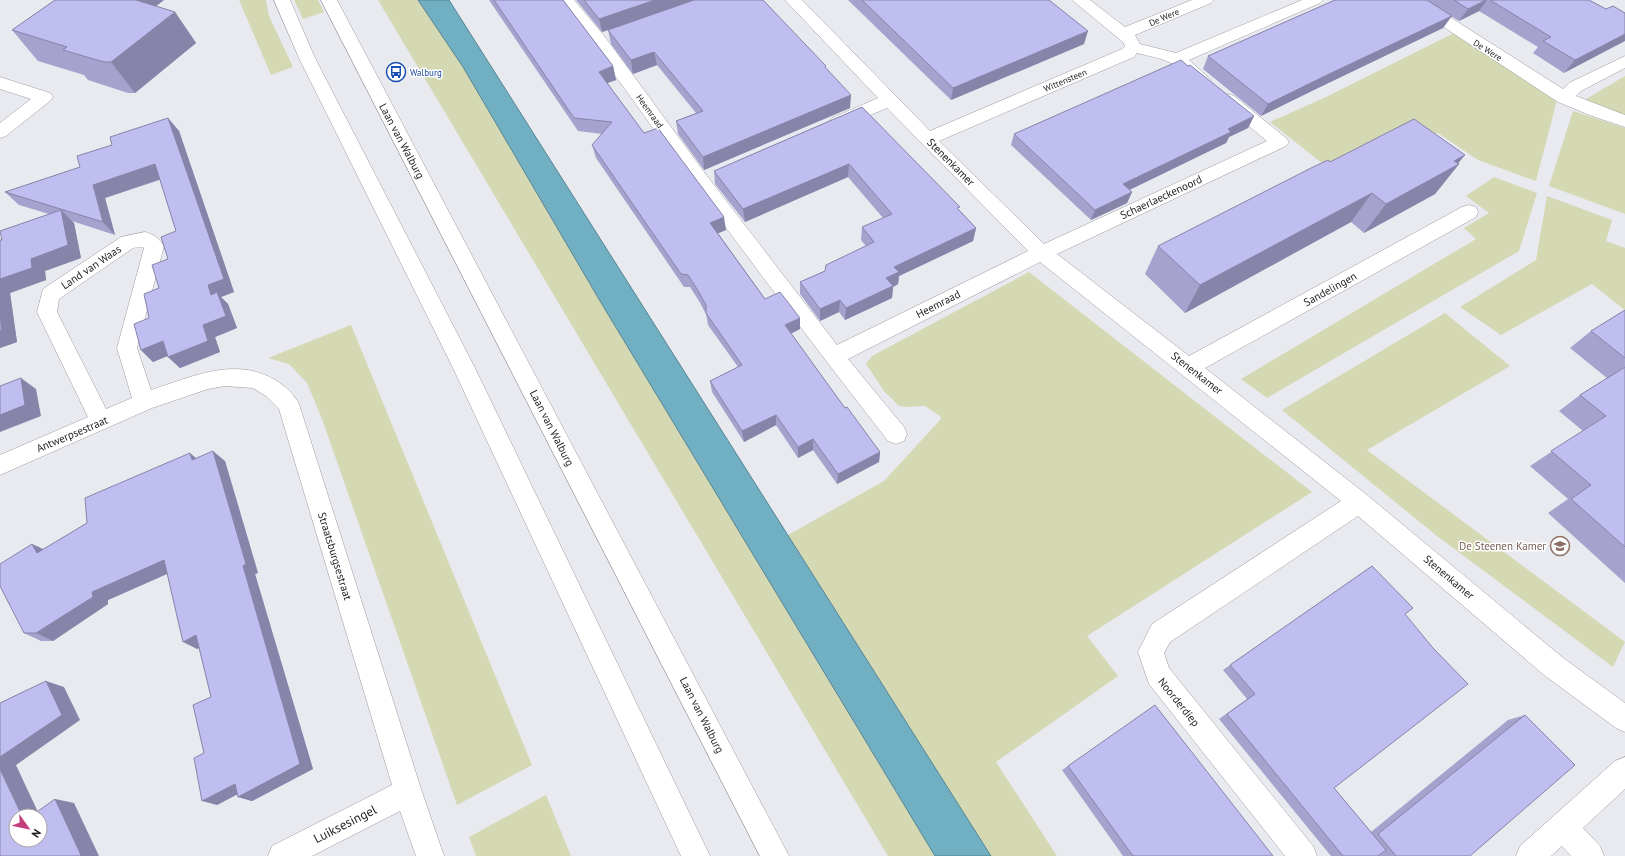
<svg xmlns="http://www.w3.org/2000/svg" width="1625" height="856" viewBox="0 0 1625 856" font-family="'PT Sans',sans-serif">
  <style>
    .green { fill: #d5d9b3 }
    .water { fill: #70b0c2; stroke: #578492 }
    .lines { fill: none; stroke-linecap: round; stroke-linejoin: round }
    .street-casing { stroke: #9b9ba2; stroke-width: 1 }
    .secondary-casing { stroke: #9b9ba2; stroke-width: 1 }
    .street { fill: #fff; fill-rule: evenodd }
    .secondary { fill: #fff; fill-rule: evenodd }
    .wall { fill: #a5a3ce }
    .shaded-wall { fill: #8684a8 }
    .building { fill: #c0bdf0; stroke: #8684a8 }
    .labels { text-anchor: middle; dominant-baseline: central; stroke-width: 3; stroke-linejoin: round; paint-order: stroke }
    .far-street-label { font-size: 9px; fill: #1e1e21; stroke: #fff }
    .far-transit-label { font-size: 9px; fill: #164399; stroke: #fff; text-anchor: start }
    .street-label { font-size: 11px; fill: #1e1e21; stroke: #fff }
    .education-label { font-size: 11px; fill: #785e54; stroke: #fff; text-anchor: end }
    .near-street-label { font-size: 13px; fill: #1e1e21; stroke: #fff }
  </style>
  <rect width="100%" height="100%" fill="#e9e9f0"/>
  <g class="green">
    <path d="M239,0H266L269,16L293,67L271,75Z"/>
    <path d="M294,0H318L324,12L303,19Z"/>
    <path d="M378,0H418L463,67L600,301L935,856H888Z"/>
    <path d="M1454,33L1557,100L1536,181L1478,160L1438,133L1392,148L1337,175L1270,122L1326,97Z"/>
    <path d="M1625,76V115L1581,102Z"/>
    <path d="M1573,111L1625,128V214L1549,186Z"/>
    <path d="M1494,177L1537,193L1519,251L1267,398L1241,379L1476,239L1464,228L1489,213L1466,196Z"/>
    <path d="M1547,196L1612,220L1606,241L1625,248V310L1592,284L1501,335L1460,307L1536,260Z"/>
    <path d="M1029,272L1312,492L1087,636L1118,676L996,762L1057,856H991L788,535L884,481L941,419L940,416L925,406L906,407L899,406L884,391L866,364L872,356Z"/>
    <path d="M1445,313L1510,366L1367,450L1625,642L1613,667L1437,536L1282,410Z"/>
    <path d="M351,325L532,765L457,805L322,419L307,383L289,364L268,358Z"/>
    <path d="M546,795L571,856H476L469,837Z"/>
  </g>
  <path class="water" d="M418,0H449L991,856H935L600,301L463,67Z"/>
  <g class="lines">
    <defs>
      <g id="street">
        <path d="M558,0H574L605,37L707,176L837,345L1028,251L887,108L844,126L838,128L832,126L829,122L832,118L878,98L785,0H802L930,131L1122,49L1125,46L1123,42L1072,0H1090L1125,27L1192,0H1214L1211,3L1135,35L1140,44L1176,53L1302,0H1323L1320,3L1189,60L1211,80L1209,84C1193,88 1184,70 1171,63C1162,58 1148,56 1137,53L1134,57L939,141L1044,244L1267,141L1222,104L1219,100L1222,96L1228,94L1234,96L1286,138L1289,142L1286,146L1057,254L1189,356L1462,207L1469,205L1476,207L1478,212L1476,217L1205,368L1367,495L1562,657L1625,703V732L1616,728L1544,675L1358,516L1170,642L1164,653L1169,668L1313,846L1317,856H1285L1149,684L1138,652L1152,624L1341,501L1040,262L848,359L904,427L907,434L904,441L896,444L888,441C797,324 708,205 622,85C601,56 578,29 558,0Z"/>
        <path d="M1404,0H1423L1563,89L1569,83L1625,56V68L1581,91L1576,96L1625,115V127L1592,116L1558,102L1407,3Z"/>
        <path d="M0,77L50,93L53,97L50,101L6,136L0,138V123L31,99L0,89Z"/>
        <path d="M145,232C153,234 159,238 164,246L137,348L151,390C192,377 235,356 275,380C285,386 294,394 299,404L422,792L444,856H416L400,811L312,856H268L272,846L392,785L279,409L266,396L253,388L225,386L208,389L152,408L0,475V455L88,417L37,312L43,289L121,237ZM142,247L144,248L117,348L132,398L106,409L57,312L59,299L133,248Z"/>
        <path d="M1625,757V789L1583,828L1600,846L1604,856H1571L1562,846L1551,856H1516L1520,846L1615,761Z"/>
      </g>
      <g id="secondary">
        <path d="M274,0H290L315,58L475,368L710,856H681L453,368L299,58Z"/>
        <path d="M321,0H337L789,856H760Z"/>
      </g>
    </defs>
    <use href="#street" class="street-casing"/>
    <use href="#secondary" class="secondary-casing"/>
    <use href="#street" class="street"/>
    <use href="#secondary" class="secondary"/>
  </g>
  <g class="wall">
    <path d="M55,0H164L156,6L175,12L196,43L135,93H128L88,80L84,75L38,61L12,30Z"/>
    <path d="M489,0H563L613,66L616,80L607,83L644,133L726,230L718,233L765,299L800,329L791,334L845,408L880,452L879,462L837,484L813,450L798,458L776,425L744,442L712,392L710,381L738,367L708,325L706,314L699,301L690,287H684L596,158L592,145L602,134L578,131Z"/>
    <path d="M576,0H763L826,69L850,108L704,170L678,134L676,121L696,113L657,65L633,74L611,44L608,30L611,29L602,32Z"/>
    <path d="M848,0H1049L1084,44L951,100Z"/>
    <path d="M1335,0H1589L1606,9L1625,13L1564,73L1533,53L1538,47L1479,11L1459,21L1451,16L1443,28L1320,87L1261,116L1203,69L1208,56Z"/>
    <path d="M862,107L976,228L973,241L899,276L898,284L893,287L892,298L845,320L839,312L820,321L800,294V282L825,271L866,246L861,240L862,227L883,218L848,177L745,222L715,184L714,171Z"/>
    <path d="M1254,116L1248,128L1229,137L1226,143L1129,190L1132,192L1127,203L1091,220L1011,145L1014,134Z"/>
    <path d="M168,118L179,131L234,292L221,297L228,304L237,328L215,337L220,352L180,368L167,356L153,362L141,350L149,318L176,231L160,180L105,198L115,235L72,221L74,223L81,258L45,271L46,280L10,293L17,342L0,348V240L49,214L19,205L5,192L80,167L112,145Z"/>
    <path d="M1330,162L1458,164H1459L1435,194L1364,233L1351,222L1185,313L1145,274L1158,246Z"/>
    <path d="M1625,310V583L1548,513L1568,499L1530,466L1583,431L1559,411L1580,395L1607,378L1570,348L1591,331Z"/>
    <path d="M197,458L225,461L258,573L255,574L313,769L252,801L238,797V794L217,805L204,753L211,697L199,648L197,649L167,574L108,600V604L53,641H41L24,633L32,544L43,549Z"/>
    <path d="M1372,566L1405,614L1334,788L1371,832L1508,720L1525,715L1470,856H1379V855L1378,856H1331L1219,719L1247,699L1223,670Z"/>
    <path d="M1068,766L1273,856H1123L1062,770Z"/>
  </g>
  <g class="shaded-wall">
    <path d="M117,0H164L134,23Z"/>
    <path d="M655,0H696L602,32L599,19Z"/>
    <path d="M1486,0H1487L1479,11L1459,21L1468,9Z"/>
    <path d="M175,12L196,43L135,93L111,62Z"/>
    <path d="M1452,16L1443,28L1320,87L1261,116L1268,104L1327,75Z"/>
    <path d="M1088,31L1084,44L951,100L953,88Z"/>
    <path d="M1625,34V41L1564,73L1575,60Z"/>
    <path d="M654,52L657,65L633,74L631,60Z"/>
    <path d="M613,66L616,80L602,85L599,72Z"/>
    <path d="M851,95L850,108L704,170L703,157Z"/>
    <path d="M1254,116L1248,128L1229,137L1226,143L1119,195L1123,184L1228,129Z"/>
    <path d="M168,118L179,131L234,292L221,297L228,304L237,328L215,337L220,352L180,368L168,357L203,325L208,285Z"/>
    <path d="M1465,155L1456,166L1459,164L1435,194L1364,233L1386,204L1454,161Z"/>
    <path d="M155,164L166,177L105,198L115,235L103,222L93,185Z"/>
    <path d="M849,164L848,177L745,222L743,209Z"/>
    <path d="M1132,192L1127,203L1091,220L1095,210Z"/>
    <path d="M1372,193L1351,222L1185,313L1200,285Z"/>
    <path d="M61,210L74,223L81,258L45,271L46,280L10,293L17,342L0,348V279L31,259Z"/>
    <path d="M724,217L726,230L712,236L710,223Z"/>
    <path d="M976,228L973,241L899,276L898,284L893,287L892,298L845,320L846,308L886,278L894,267Z"/>
    <path d="M840,300L839,312L820,321V309Z"/>
    <path d="M800,318V329L785,336V325Z"/>
    <path d="M163,341L175,353L153,362L141,350Z"/>
    <path d="M21,378L36,389L41,416L0,432V415Z"/>
    <path d="M776,415V425L744,442L742,431Z"/>
    <path d="M813,439V450L798,458V447Z"/>
    <path d="M213,451L225,461L258,573L255,574L313,769L252,801L238,797L243,566Z"/>
    <path d="M880,452L879,462L837,484L838,474Z"/>
    <path d="M190,453L202,463L192,460Z"/>
    <path d="M32,544L49,552L37,553Z"/>
    <path d="M164,560L178,569L108,600V604L53,641L36,633L92,592Z"/>
    <path d="M196,635L210,642L197,649L183,642Z"/>
    <path d="M46,681L64,687L80,720L16,765L44,825L40,816H22L0,769V757Z"/>
    <path d="M235,784L249,788L217,805L202,801Z"/>
    <path d="M55,799L74,803L99,856H80Z"/>
  </g>
  <g class="building">
    <path d="M55,0H136L175,12L111,62H104L63,50L67,47L12,30Z"/>
    <path d="M494,0H563L613,66L599,72L644,133L658,128L724,217L710,223L765,299L780,292L800,318L785,325L845,408L847,407L880,452L838,474L813,439L798,447L776,415L742,431L710,381L742,365L706,313V305L697,289L688,275L681,274L592,145L612,122L574,118Z"/>
    <path d="M584,0H655L599,19Z"/>
    <path d="M694,0H763L826,66L825,67L851,95L703,157L676,121L703,111L654,52L631,60L608,30Z"/>
    <path d="M862,0H1049L1088,31L953,88Z"/>
    <path d="M1335,0H1427L1452,16L1327,75L1268,104L1208,56Z"/>
    <path d="M1454,0H1486L1468,9Z"/>
    <path d="M1490,0H1589L1606,9L1613,6L1625,13V34L1575,60L1543,41L1551,37Z"/>
    <path d="M1181,60L1188,66L1190,65L1254,116L1228,129L1231,132L1123,184L1132,192L1095,210L1014,134Z"/>
    <path d="M862,107L960,207L957,208L976,228L894,267L899,272L886,278L893,286L846,308L840,300L820,309L800,282L825,271L826,265L874,242L862,227L892,214L849,164L743,209L714,171Z"/>
    <path d="M168,118L224,279L208,285L211,295L217,292L226,316L203,325L208,341L168,357L163,341L141,350L134,324L149,318L144,294L159,288L152,265L168,259L161,237L176,231L155,164L93,185L103,222L5,192L80,167L77,156L112,145L110,137Z"/>
    <path d="M1414,119L1465,155L1454,161L1459,164L1386,204L1372,193L1200,285L1158,246L1311,168L1328,160L1330,162Z"/>
    <path d="M61,210L68,245L31,259L32,268L0,279V240H2L0,231Z"/>
    <path d="M1625,310V358L1591,331Z"/>
    <path d="M0,314L2,330L0,331Z"/>
    <path d="M1625,367V547L1571,499L1591,485L1551,451L1606,416L1580,395Z"/>
    <path d="M21,378L25,405L0,415V386Z"/>
    <path d="M213,451L246,564L243,566L300,764L238,797L235,784L202,801L194,758L204,753L193,705L211,697L196,635L183,642L164,560L92,592L93,597L36,633H24L0,586V564L32,544L37,553L87,523L85,498L190,453L192,460Z"/>
    <path d="M1372,566L1413,608L1405,614L1433,648L1468,684L1334,788L1386,850L1378,856H1343L1227,714L1255,694L1230,665Z"/>
    <path d="M46,681L62,715L0,757V703Z"/>
    <path d="M1155,705L1273,856H1133L1068,766Z"/>
    <path d="M1525,715L1575,765L1470,856H1396L1378,834Z"/>
    <path d="M0,769L22,816H16V840H40V816H31L55,799L81,855L80,856H0Z"/>
  </g>
  <defs>
    <symbol id="bus-ring" viewBox="-11 -11 22 22"><circle r="9.5" fill="#fff" stroke="#1a4fb4" stroke-width="1.5"/><path d="M-5-6H5V4H4V6H2V4H-2V6H-4V4H-5ZM-3.5-4V0h7V-4ZM-3.5 1.2v1.5H-2V1.2ZM2 1.2v1.5H3.5V1.2Z" fill="#1a4fb4"/></symbol>
    <symbol id="school-ring" viewBox="-11 -11 22 22"><circle r="9.5" fill="#fff" stroke="#8d6e63" stroke-width="1.5"/><path d="M0-5L7-2L0 1L-7-2ZM-4 1L0 2.5L4 1V4Q0 6-4 4Z" fill="#8d6e63"/></symbol>
  </defs>
  <g fill-rule="evenodd">
    <use href="#bus-ring" x="385" y="61" width="22" height="22"/>
    <use href="#school-ring" x="1549" y="535" width="22" height="22"/>
  </g>
  <g class="labels">
    <g class="far-street-label">
      <text transform="translate(1164 17) rotate(-23)">De Were</text>
      <text transform="translate(1488 50) rotate(32)">De Were</text>
      <text transform="translate(1065 80) rotate(-23)">Wittensteen</text>
      <text transform="translate(650 111) rotate(54)">Heemraad</text>
    </g>
    <g class="far-transit-label">
      <text x="410" y="72">Walburg</text>
    </g>
    <g class="street-label">
      <text transform="translate(402 141) rotate(62)">Laan van Walburg</text>
      <text transform="translate(951 162) rotate(45)">Stenenkamer</text>
      <text transform="translate(1161 197) rotate(-25)">Schaerlaeckenoord</text>
      <text transform="translate(91 267) rotate(-34)">Land van Waas</text>
      <text transform="translate(1330 289) rotate(-29)">Sandelingen</text>
      <text transform="translate(938 304) rotate(-27)">Heemraad</text>
      <text transform="translate(1197 373) rotate(38)">Stenenkamer</text>
      <text transform="translate(552 428) rotate(63)">Laan van Walburg</text>
      <text transform="translate(72 434) rotate(-23)">Antwerpsestraat</text>
      <text transform="translate(335 556) rotate(73)">Straatsburgsestraat</text>
      <text transform="translate(1449 577) rotate(40)">Stenenkamer</text>
      <text transform="translate(1179 702) rotate(51)">Noorderdiep</text>
      <text transform="translate(702 715) rotate(63)">Laan van Walburg</text>
    </g>
    <g class="education-label">
      <text x="1546" y="546">De Steenen Kamer</text>
    </g>
    <g class="near-street-label">
      <text transform="translate(345 824) rotate(-27)">Luiksesingel</text>
    </g>
  </g>
  <g transform="translate(28 828) rotate(123)"><circle r="19" fill="#ffffff" stroke="#a5a5a6"/>
  <path d="M0-3L7 15L0 10L-7 15Z" fill="#c33d7d"/>
  <text y="-6" font-size="11" font-weight="bold" text-anchor="middle" fill="#1e1e21">N</text>
  </g>
</svg>
